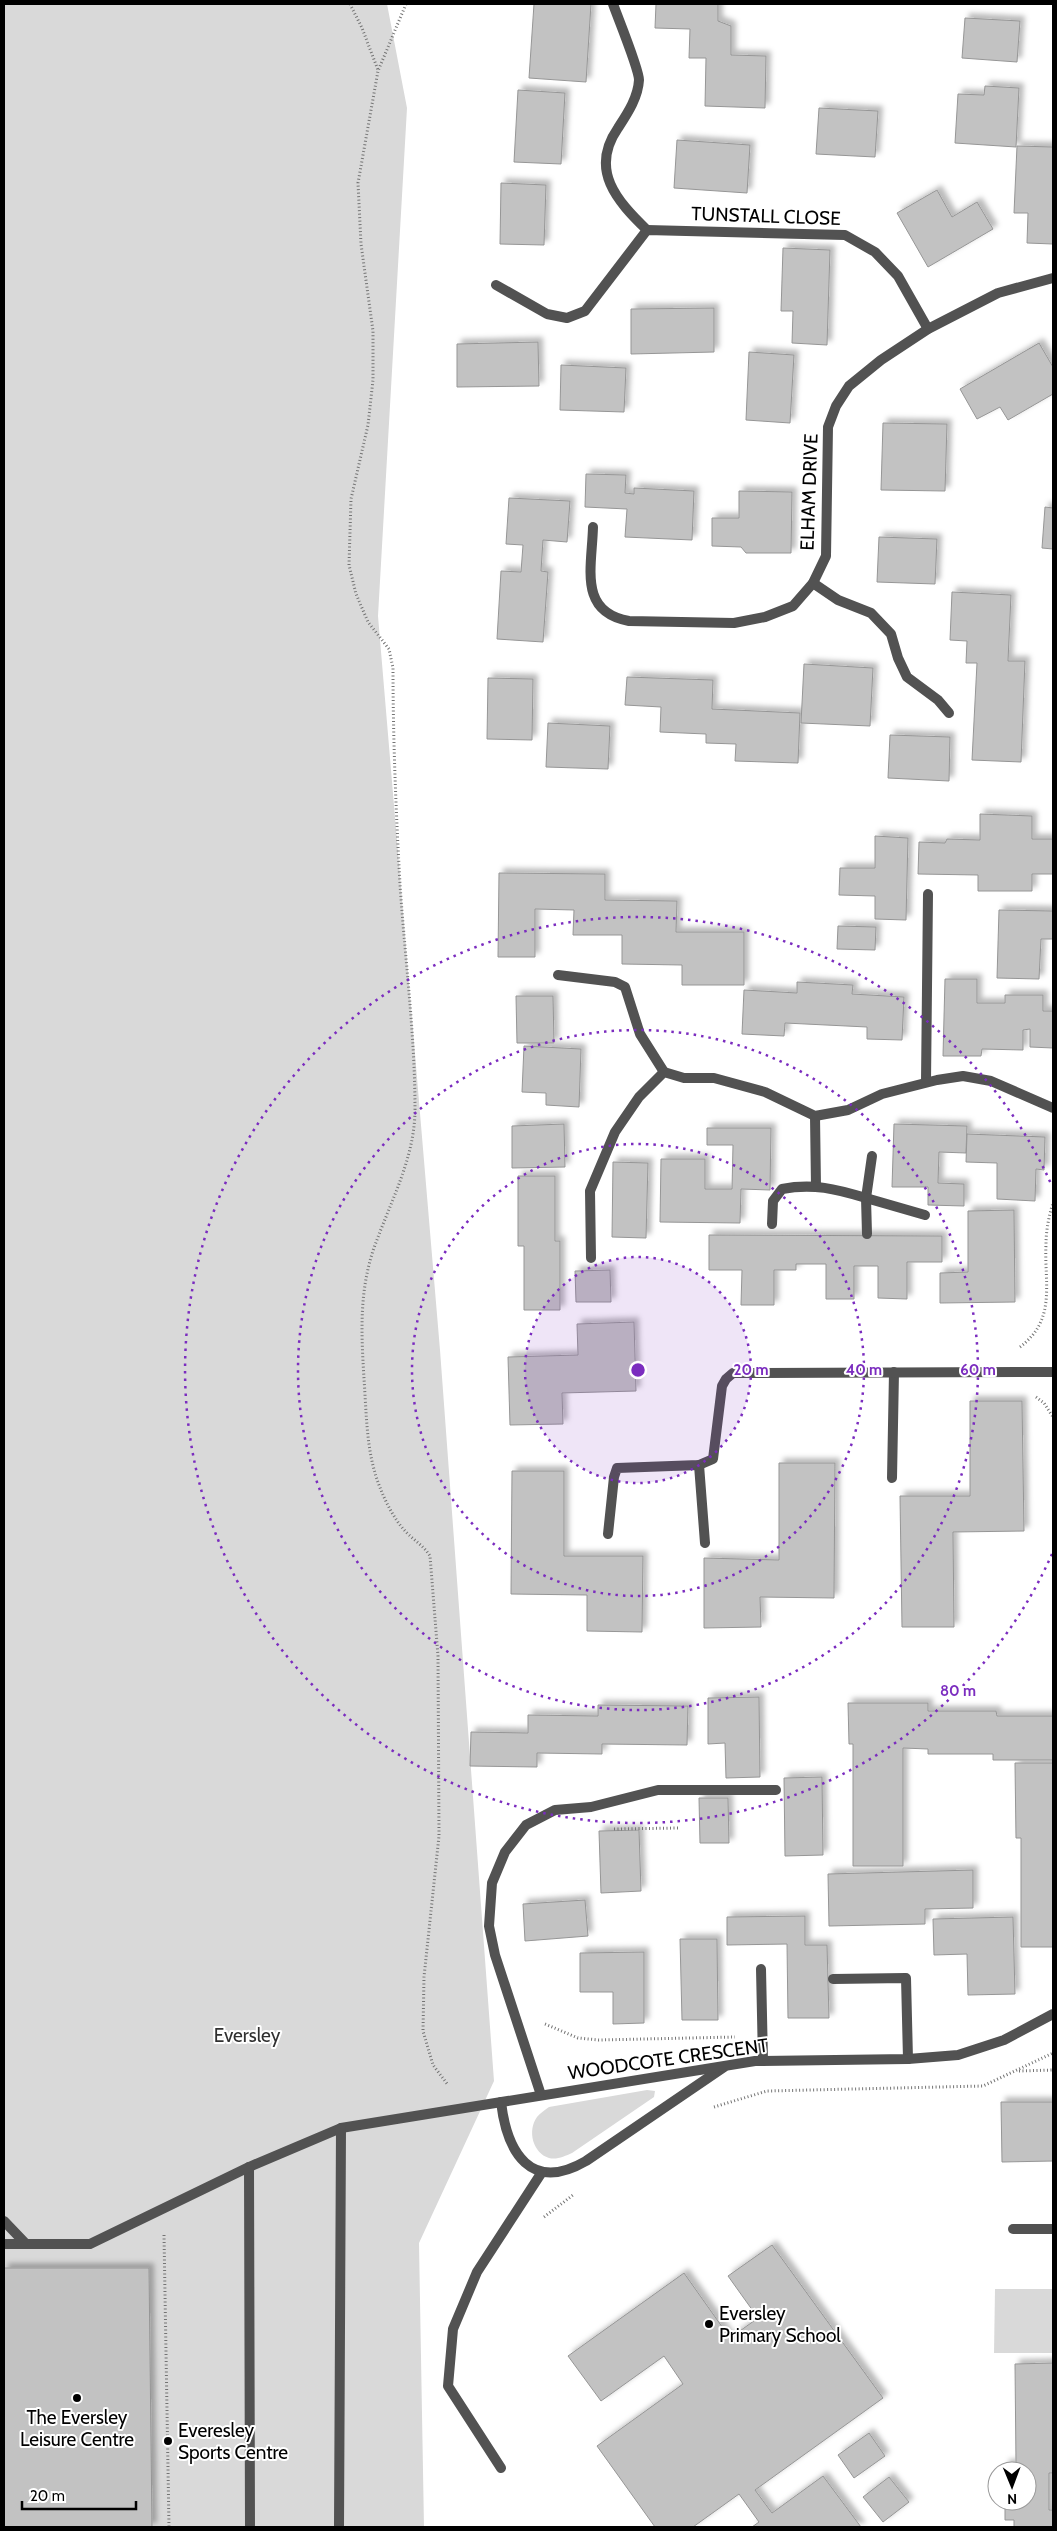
<svg xmlns="http://www.w3.org/2000/svg" width="1057" height="2531" viewBox="0 0 1057 2531" font-family="Cabin,sans-serif">
  <style>
    .green { fill: #d9d9d9 }
    .building { fill: #c2c2c2; stroke: #969696; filter: url(#shadow) }
    .lines { fill: none; stroke-linecap: round; stroke-linejoin: round }
    .path { stroke: #747474; stroke-width: 3; stroke-dasharray: 1 2.5; stroke-linecap: butt }
    .street { stroke: #525252; stroke-width: 10 }
    .ring { fill: none; stroke: #7b2cbf; stroke-width: 2.5; stroke-dasharray: 2.5 5 }
    .poi-dot { fill: #000; stroke: #fff; stroke-width: 2 }
    .labels { text-anchor: middle; dominant-baseline: central; stroke-width: 4; stroke-linejoin: round; paint-order: stroke }
    .street-label { font-size: 19px; fill: #000; stroke: #fff }
    .park-label { font-size: 19px; fill: #303030; stroke: #fff }
    .poi-label { font-size: 19px; fill: #000; stroke: #fff; text-anchor: start }
    .centre { fill: #7b2cbf; stroke: #fff; stroke-width: 2.5 }
    .ring-label { font-size: 15px; text-anchor: middle; font-weight: bold; fill: #7b2cbf; stroke: #fff; stroke-width: 4; stroke-linejoin: round; paint-order: stroke }
  </style>
  <defs>
    <filter id="shadow"><feDropShadow dx="4.5" dy="-4.5" stdDeviation="2.5" flood-color="#0004"/></filter>
  </defs>
  <rect width="100%" height="100%" fill="#fff"/>
  <g class="green">
    <path d="M4,4H387L407,108L378,616L440,1350L494,2081L419,2243L424,2527H4Z"/>
    <path d="M647,2090L655,2091L654,2097L572,2153C565,2156 557,2160 549,2158C533,2153 527,2131 537,2117C540,2113 545,2110 549,2107Z"/>
    <path d="M995,2289H1053V2353H994Z"/>
  </g>
  <g class="building">
    <path d="M534,4H591L586,82L529,78Z"/>
    <path d="M656,4H718V21L731,26V55L766,56L765,108L705,106L706,58H689L690,29L655,28Z"/>
    <path d="M965,18L1020,21L1017,62L962,58Z"/>
    <path d="M985,86L1019,88L1016,147L955,143L958,94L984,95Z"/>
    <path d="M518,90L565,93L561,164L514,162Z"/>
    <path d="M819,108L878,111L875,157L816,154Z"/>
    <path d="M677,140L750,145L747,193L674,188Z"/>
    <path d="M1017,146L1053,147V244L1027,243L1028,213H1014Z"/>
    <path d="M501,183L546,185L544,245L500,244Z"/>
    <path d="M937,190L952,217L977,202L993,229L928,267L897,213Z"/>
    <path d="M783,248L830,250L827,345L792,343L793,311H781Z"/>
    <path d="M714,308V352L631,354V309Z"/>
    <path d="M538,342L539,386L457,387V344Z"/>
    <path d="M1039,343L1053,367V394L1008,420L1000,407L977,419L960,389Z"/>
    <path d="M749,352L794,355L790,423L746,420Z"/>
    <path d="M561,365L626,368L624,412L560,410Z"/>
    <path d="M883,423L947,424L945,491L881,490Z"/>
    <path d="M586,474L626,475L625,493L634,494V488L694,491L692,540L625,537L627,509L585,507Z"/>
    <path d="M739,491L792,492L791,553H746L741,547L712,546V518H739Z"/>
    <path d="M509,498L570,501L567,542L543,540L541,571L548,572L543,642L497,639L501,571L521,572L523,545L506,544Z"/>
    <path d="M1045,507L1053,508V549L1042,548Z"/>
    <path d="M879,537L937,539L935,584L877,582Z"/>
    <path d="M952,592L1011,595L1008,661H1025L1021,762L972,760L977,663H966L967,641L950,640Z"/>
    <path d="M804,664L873,668L870,726L801,723Z"/>
    <path d="M627,677L713,680L712,709L800,713L798,763L735,761L736,744L706,743V734L660,732L661,707L625,705Z"/>
    <path d="M488,678L533,679L532,740L487,739Z"/>
    <path d="M548,723L610,726L608,769L546,767Z"/>
    <path d="M890,735L950,737L949,781L888,778Z"/>
    <path d="M980,814L1032,816V839H1053V874H1032V891H978V875L918,874L919,842L945,843L947,839L980,840Z"/>
    <path d="M875,836L908,838L906,920L875,919V896L839,895L840,868H875Z"/>
    <path d="M499,873L605,874V900L677,901L676,932H744V985H682V965L622,964V935H573L574,910L535,909V957H498Z"/>
    <path d="M999,910L1053,911V939H1041L1039,979L997,978Z"/>
    <path d="M838,926L876,927L875,950L837,949Z"/>
    <path d="M945,979H977V1003H1005V995H1043V1011H1053V1048L1030,1047V1029L1023,1030V1050L982,1049L981,1056H943Z"/>
    <path d="M797,982L853,985L852,994L904,997L902,1040L867,1039V1027L785,1023L784,1036L742,1034L744,990L797,993Z"/>
    <path d="M516,996H553L554,1043H517Z"/>
    <path d="M524,1046L581,1049L579,1107L546,1105V1093L522,1092Z"/>
    <path d="M564,1124L565,1167L512,1168V1126Z"/>
    <path d="M894,1124L967,1126L966,1153L939,1152L938,1183L964,1184V1206L928,1205V1187H892Z"/>
    <path d="M707,1128H771L770,1190L741,1189L740,1223L660,1222L661,1159H705V1189H732L733,1145H707Z"/>
    <path d="M967,1134L1045,1137L1044,1170L1036,1169L1035,1201L997,1199V1163L966,1162Z"/>
    <path d="M613,1162L648,1163L646,1238L612,1237Z"/>
    <path d="M518,1176H555V1241H560V1310H524V1246H518Z"/>
    <path d="M1014,1210L1015,1302L940,1303V1273L968,1272V1211Z"/>
    <path d="M709,1235L942,1236V1262H907V1299L878,1298V1266H854V1299H826V1264H796V1270H774V1305H741L742,1270H709Z"/>
    <path d="M610,1270L611,1302H576L575,1271Z"/>
    <path d="M634,1322L636,1391L562,1393L563,1424L510,1425L508,1357L578,1355L577,1324Z"/>
    <path d="M970,1401H1022L1024,1531L953,1532L954,1627H902L900,1496H970Z"/>
    <path d="M779,1463H835L834,1598L760,1597L761,1627L704,1628V1558L779,1560Z"/>
    <path d="M512,1471H564V1556H643L642,1632L587,1631V1595L511,1594Z"/>
    <path d="M759,1697L760,1777L726,1778L725,1743L708,1744V1698Z"/>
    <path d="M848,1703H928V1711H996L997,1716H1053V1760H993V1754H928V1749L903,1748V1866H853V1744H849Z"/>
    <path d="M598,1705L688,1706L687,1745L602,1744V1754L537,1753V1767L470,1766L471,1732L528,1733V1715L598,1716Z"/>
    <path d="M1015,1763H1053V1947H1021V1838H1016Z"/>
    <path d="M822,1777L823,1855L785,1856L784,1778Z"/>
    <path d="M699,1798H728L729,1843H700Z"/>
    <path d="M639,1830L641,1891L601,1893L599,1831Z"/>
    <path d="M973,1870V1908L925,1909V1924L829,1926L828,1874Z"/>
    <path d="M585,1900L588,1936L525,1941L523,1904Z"/>
    <path d="M805,1916V1945H827L829,2018H788L787,1944L727,1945V1917Z"/>
    <path d="M1013,1917L1015,1994L968,1995L967,1954L934,1955L933,1919Z"/>
    <path d="M680,1939H717L718,2020H682Z"/>
    <path d="M644,1952V2023L613,2024V1992H580V1953Z"/>
    <path d="M1001,2102H1053V2161L1002,2162Z"/>
    <path d="M772,2245L883,2398L755,2490L772,2513L823,2476L861,2527H752L759,2522L739,2494L693,2527H655L597,2446L683,2384L664,2356L601,2401L568,2356L684,2273L730,2338L758,2318L728,2276Z"/>
    <path d="M4,2268H149L152,2527H4Z"/>
    <path d="M1053,2363V2473H1049V2510H1053V2527H1014V2520H1005V2501H1027V2471H1005V2464H1016L1015,2364Z"/>
    <path d="M869,2433L885,2456L854,2478L838,2455Z"/>
    <path d="M889,2477L909,2502L883,2522L863,2497Z"/>
  </g>
  <g class="lines">
    <g class="path">
      <path d="M350,4L362,28L378,70"/>
      <path d="M406,4L378,71L358,183L361,244L373,331V380L368,425L351,499L349,565L356,594L368,622L389,649L393,668C393,740 396,812 400,884C405,959 415,1034 415,1109C415,1157 391,1201 375,1245C357,1295 362,1343 365,1395C367,1428 368,1459 381,1490C387,1505 396,1522 407,1533C415,1541 424,1546 430,1556L438,1656L439,1836L424,1977L423,2031L433,2065L448,2085"/>
      <path d="M1020,1347C1057,1319 1044,1284 1046,1244C1046,1231 1049,1215 1053,1203"/>
      <path d="M1036,1397L1044,1403L1053,1417"/>
      <path d="M614,1829L679,1828"/>
      <path d="M545,2024L578,2038L599,2040L735,2037"/>
      <path d="M1019,2071L1053,2070"/>
      <path d="M714,2107L767,2091L983,2086L1053,2053"/>
      <path d="M544,2217L573,2195"/>
      <path d="M164,2235L169,2527"/>
    </g>
    <g class="street">
      <path d="M613,4C618,18 639,69 639,80C638,98 627,114 618,128C589,170 617,201 647,230"/>
      <path d="M496,285L547,314L567,318L585,311L647,230L845,235L875,252L898,276L928,329"/>
      <path d="M593,527C592,567 578,612 629,621L734,623L765,617L793,606L813,583L826,556L828,427L836,406L849,386L881,360L928,329L998,293L1053,278"/>
      <path d="M813,583L838,600L871,613L891,634L898,658L907,677L938,700L949,713"/>
      <path d="M558,975L615,982L625,987L640,1034L664,1072"/>
      <path d="M926,1082L928,894"/>
      <path d="M815,1116L816,1187"/>
      <path d="M772,1224L773,1201L782,1189C813,1183 836,1189 866,1198L872,1156"/>
      <path d="M867,1234L866,1198L925,1215"/>
      <path d="M591,1258L590,1191L615,1132L639,1097L664,1072L684,1078H714L765,1092L815,1116L848,1110L882,1094L937,1080L963,1076L991,1081L1053,1108"/>
      <path d="M699,1465L705,1543"/>
      <path d="M892,1478L894,1372"/>
      <path d="M608,1534L614,1477L617,1468L699,1465L713,1459L722,1386L726,1379L733,1373L1053,1372"/>
      <path d="M761,1969L763,2061"/>
      <path d="M833,1979L906,1978L908,2059"/>
      <path d="M541,2095L495,1955L489,1926L492,1883L505,1852L526,1825L555,1810L591,1807L658,1790H776"/>
      <path d="M501,2102C507,2153 531,2193 586,2161L724,2067"/>
      <path d="M249,2167L250,2527"/>
      <path d="M4,2221L26,2244"/>
      <path d="M1013,2229H1053"/>
      <path d="M4,2244H90L249,2167L341,2128L755,2061L908,2059L958,2055L1004,2040L1053,2014"/>
      <path d="M501,2468L448,2386L453,2329L477,2272L542,2172"/>
      <path d="M339,2527L341,2128"/>
    </g>
  </g>
  <circle cx="638" cy="1370" r="113" fill="#7b2cbf" fill-opacity=".12"/>
  <g class="ring">
    <circle cx="638" cy="1370" r="113"/>
    <circle cx="638" cy="1370" r="226"/>
    <circle cx="638" cy="1370" r="340"/>
    <path d="M1052 1554A453 453 0 1 1 1052 1186"/>
  </g>
  <g class="poi-dot">
    <circle cx="709" cy="2324" r="5"/>
    <circle cx="77" cy="2398" r="5"/>
    <circle cx="168" cy="2441" r="5"/>
  </g>
  <g class="labels">
    <g class="street-label">
      <text transform="translate(766 216) rotate(2)">TUNSTALL CLOSE</text>
      <text transform="translate(809 492) rotate(-88)">ELHAM DRIVE</text>
      <text transform="translate(668 2059) rotate(-8)">WOODCOTE CRESCENT</text>
    </g>
    <g class="park-label">
      <text x="247" y="2035">Eversley</text>
    </g>
    <g class="poi-label">
      <text x="719" y="2313">Eversley<tspan x="719" dy="22">Primary School</tspan></text>
      <text x="77" y="2417" text-anchor="middle">The Eversley<tspan x="77" dy="22">Leisure Centre</tspan></text>
      <text x="178" y="2430">Everesley<tspan x="178" dy="22">Sports Centre</tspan></text>
    </g>
  </g>
  <circle cx="638" cy="1370" r="8" class="centre"/>
  <g class="ring-label">
    <text x="751" y="1375">20 m</text>
    <text x="864" y="1375">40 m</text>
    <text x="978" y="1375">60 m</text>
    <text x="958" y="1696">80 m</text>
  </g>
  <rect width="1057" height="2531" fill="none" stroke="#000000" stroke-width="10"/>
  <g transform="translate(1012 2486) rotate(179)"><circle r="24" fill="#ffffff" stroke="#999999"/>
  <path d="M0-4L9 19L0 12L-9 19Z" fill="#000000"/>
  <text y="-8" font-size="14" font-weight="bold" text-anchor="middle" fill="#000000">N</text>
  </g>
  <path d="M22 2501v8h114v-8" fill="none" stroke="#000000" stroke-width="2.5"/>
  <text x="30" y="2501" font-size="15" fill="#000000" stroke="#ffffff" stroke-width="4" paint-order="stroke">20 m</text>
</svg>
